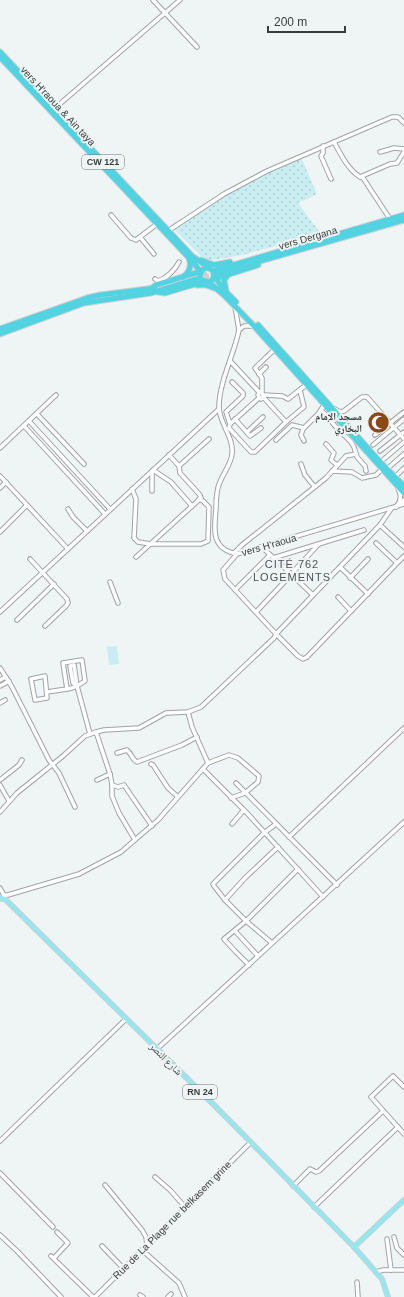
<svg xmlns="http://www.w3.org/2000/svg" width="404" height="1297" viewBox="0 0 404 1297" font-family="Helvetica,'Noto Naskh Arabic',sans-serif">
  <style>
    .grass { fill: url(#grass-dots) }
    .pitch { fill: #caedf1 }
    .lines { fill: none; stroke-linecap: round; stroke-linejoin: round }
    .highway-tunnel { stroke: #cbcfd0; stroke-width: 5; stroke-dasharray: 5 2.5; stroke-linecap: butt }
    .minor-casing { stroke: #9fa4a5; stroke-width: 5.5 }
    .major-casing { stroke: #cfd0d0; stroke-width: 6 }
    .highway-casing { stroke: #cfd0d0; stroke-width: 7 }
    .minor { stroke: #fff; stroke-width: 3.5 }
    .major { stroke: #97e5ed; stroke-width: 4.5 }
    .highway { stroke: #52d3e1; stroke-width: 5 }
    .labels { text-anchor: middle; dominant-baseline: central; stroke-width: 4; stroke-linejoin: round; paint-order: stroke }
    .shield { fill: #eff4f5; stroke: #707374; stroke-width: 1 }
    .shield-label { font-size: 9px; font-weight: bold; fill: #393c3c }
    .street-label { font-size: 10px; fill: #393c3c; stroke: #eff4f5 }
    .poi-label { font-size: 10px; font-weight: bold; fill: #393c3c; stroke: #eff4f5; text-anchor: end }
    .neighbourhood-label { font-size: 11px; letter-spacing: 1px; fill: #4f5455; stroke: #eff4f5 }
  </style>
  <defs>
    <pattern id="grass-dots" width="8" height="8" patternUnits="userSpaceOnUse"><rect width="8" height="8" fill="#caedf1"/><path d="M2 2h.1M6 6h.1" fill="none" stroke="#aeccd0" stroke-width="1.8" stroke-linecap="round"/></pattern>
  </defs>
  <rect width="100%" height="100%" fill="#eff4f5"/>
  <path class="grass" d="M300,155L317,194L298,203L321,234L242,255L214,260H205L170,225Z"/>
  <path class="pitch" d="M117,646L119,664L109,665L107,647Z"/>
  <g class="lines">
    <g class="highway-tunnel">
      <path d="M202,274L216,270"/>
      <path d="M197,279L218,273"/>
    </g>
    <defs>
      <g id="minor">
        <path d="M153,0L197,47"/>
        <path d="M54,109L180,0"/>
        <path d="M323,146V153L321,156L331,179"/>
        <path d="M380,152L394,148L404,149"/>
        <path d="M360,177L390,164L397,163L404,152"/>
        <path d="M111,215L131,238L136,240L157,224"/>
        <path d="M390,219L363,178C350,174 340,153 334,142L392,117H398L404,123"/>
        <path d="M168,231L224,194L267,171L334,142"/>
        <path d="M140,237L154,254"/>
        <path d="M155,279L158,281C167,278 175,270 179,262"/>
        <path d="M235,307L239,330L244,326H253"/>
        <path d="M239,330C234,355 219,382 219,407C219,423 234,437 232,454C231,464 224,472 220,482C216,490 216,500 216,509C214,530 211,549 237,554L404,504"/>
        <path d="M230,361L259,392"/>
        <path d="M259,374L266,367"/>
        <path d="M262,393L259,392L258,395L261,399L264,397L262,393V378L255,368L275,349"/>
        <path d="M264,395L282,396L288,399L306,385"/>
        <path d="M259,398L230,424L229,428L251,452H255L286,422L264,398"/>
        <path d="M335,409L340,412L344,411L362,397H367L404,439"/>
        <path d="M321,410L328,417L335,426L351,442L354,447L357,457L365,466L366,471"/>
        <path d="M37,414L84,464"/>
        <path d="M235,419L250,436L261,428"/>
        <path d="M29,421L110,509"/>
        <path d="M286,422L304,407L300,390"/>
        <path d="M230,424L226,412L243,396V393L232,382"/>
        <path d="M24,426L105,514"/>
        <path d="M303,429L301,435L304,441"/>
        <path d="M247,432L263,417"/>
        <path d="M375,435L404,412"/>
        <path d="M276,440L292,425L304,428L319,413L324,405"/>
        <path d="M326,444L334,453L331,460L337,465"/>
        <path d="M373,445L404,419"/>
        <path d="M0,448L56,395"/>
        <path d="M380,451L404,432"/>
        <path d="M384,459L404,442"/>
        <path d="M301,464L305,475L314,486"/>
        <path d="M179,466L209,439"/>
        <path d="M387,469L404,454"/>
        <path d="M153,470L171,482L192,506"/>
        <path d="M332,471L352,472L362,478L376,475L382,469"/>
        <path d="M0,476L68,549"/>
        <path d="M395,477L404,468"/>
        <path d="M0,488L6,482"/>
        <path d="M132,489L136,499L134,538L138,542L151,544H201L208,541L209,507L203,501L199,499"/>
        <path d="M152,491V471"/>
        <path d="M399,505L404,500"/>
        <path d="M396,507C402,500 401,495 398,488"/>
        <path d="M68,509L73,517L87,531"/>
        <path d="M391,509L380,525L276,634L298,656L303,659L307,657L404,556"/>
        <path d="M380,525L404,547"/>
        <path d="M0,532L27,505"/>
        <path d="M376,543L397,563"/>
        <path d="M266,551L289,572"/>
        <path d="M234,553L242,545L326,478L346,456L356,454"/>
        <path d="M136,557L201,498L200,495L180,473L179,466L169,455"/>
        <path d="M273,558L364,530"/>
        <path d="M30,559L67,599L68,603L66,606L45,626"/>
        <path d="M340,567L368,594"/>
        <path d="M293,572L318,545"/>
        <path d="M294,577L313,595"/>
        <path d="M350,578L368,559"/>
        <path d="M110,582L118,603"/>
        <path d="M235,590L270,555"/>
        <path d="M338,597L351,611"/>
        <path d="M0,612L219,409"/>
        <path d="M256,612L289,577"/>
        <path d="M17,620L54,584"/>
        <path d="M0,668L12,687L49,760L59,773L75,807"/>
        <path d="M45,676L47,698L35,700L31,679Z"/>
        <path d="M0,680L6,677"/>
        <path d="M0,686L9,681"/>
        <path d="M67,689L72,688L77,686L74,665L70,666L73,683L77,686"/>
        <path d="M47,692L67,689L63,663L82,660L85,681L77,686L90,734"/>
        <path d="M0,703L5,700"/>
        <path d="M188,712L192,727L208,763"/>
        <path d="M96,732L110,774L112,785V796L119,813L135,840"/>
        <path d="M117,753L127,750C132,754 132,760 137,762L182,745L197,737"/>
        <path d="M151,764L153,765L168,788L178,797"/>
        <path d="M203,769L247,813L323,897"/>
        <path d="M0,780L19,765L22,760"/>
        <path d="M97,780L110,774"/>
        <path d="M236,783L337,885"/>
        <path d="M0,785L9,801"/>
        <path d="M112,785L118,787L124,785L152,826"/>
        <path d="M0,812L17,793L63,756L85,736L96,732L104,730L139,728L166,713L188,712L201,707L274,638L276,634L225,579L223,570L237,554"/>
        <path d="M232,824L243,811"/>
        <path d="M276,824L264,833L213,884L214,886L225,900L245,878L278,847"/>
        <path d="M289,837L404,728"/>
        <path d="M0,888L5,897"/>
        <path d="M4,895H8L79,874L121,852L158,820L208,763L229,755L238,758L259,776L258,782L245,793L231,798"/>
        <path d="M225,900L246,921L224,939L235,951L249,965"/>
        <path d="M235,931L258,956"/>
        <path d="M272,943L246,921L298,869"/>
        <path d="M157,1049L404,822"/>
        <path d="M404,1087L393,1076L371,1097L404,1134"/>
        <path d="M0,1141L126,1019"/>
        <path d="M0,1173L53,1227"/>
        <path d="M155,1177L170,1190L185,1207"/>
        <path d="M105,1185L142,1230L146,1237L147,1245"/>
        <path d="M293,1186L310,1169L316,1172L319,1171L383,1111"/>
        <path d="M314,1207L398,1127"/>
        <path d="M0,1235L17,1251L61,1297"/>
        <path d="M394,1237L397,1248L404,1255"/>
        <path d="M387,1239L391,1270"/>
        <path d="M102,1246L123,1268"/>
        <path d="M142,1250L179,1283L185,1297"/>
        <path d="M51,1256L93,1297"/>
        <path d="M54,1258L68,1243L57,1232"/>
        <path d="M376,1272L383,1270H404"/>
        <path d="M357,1282L358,1297"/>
        <path d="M140,1295L143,1297"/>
        <path d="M95,1297L250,1143"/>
        <path d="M168,1297L171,1294"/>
      </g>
      <g id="major">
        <path d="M0,898L6,900L215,1106L354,1247L382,1279L388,1297"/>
        <path d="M354,1247L404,1200"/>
      </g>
      <g id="highway">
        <path d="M0,52L192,256L209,268"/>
        <path d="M0,57L194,263L201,273"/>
        <path d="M201,260L214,265L230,262"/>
        <circle cx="207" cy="275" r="7"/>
        <path d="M216,270L404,215"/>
        <path d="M218,273L404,220"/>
        <path d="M214,275L222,288L236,302"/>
        <path d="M183,277C190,272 192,266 189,258"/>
        <path d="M214,279L258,265"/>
        <path d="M206,281L211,284L224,295L255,327L404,493"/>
        <path d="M197,285H206L214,288"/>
        <path d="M152,288L156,285L202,271"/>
        <path d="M226,291L224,280L228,275"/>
        <path d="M158,292L165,293L205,281"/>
        <path d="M258,325L380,462L404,486"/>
        <path d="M0,329L87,298L100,295L155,288"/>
        <path d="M0,334L84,303L151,293L197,279"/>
      </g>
    </defs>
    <use href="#minor" class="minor-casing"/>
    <use href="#major" class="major-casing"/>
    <use href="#highway" class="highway-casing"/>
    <use href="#minor" class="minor"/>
    <use href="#major" class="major"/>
    <use href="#highway" class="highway"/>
  </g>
  <defs>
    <symbol id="mosque-disc" viewBox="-11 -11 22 22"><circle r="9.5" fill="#8a4a13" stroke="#eff4f5"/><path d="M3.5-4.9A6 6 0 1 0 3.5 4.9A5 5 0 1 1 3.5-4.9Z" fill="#fff"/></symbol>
  </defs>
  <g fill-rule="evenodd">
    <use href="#mosque-disc" x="366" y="410" width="25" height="25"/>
  </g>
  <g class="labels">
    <g class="shield">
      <rect x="82" y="155" width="42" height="14" rx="3"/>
      <rect x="183" y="1085" width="34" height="14" rx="3"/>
    </g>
    <g class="shield-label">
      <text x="103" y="162">CW 121</text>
      <text x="200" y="1092">RN 24</text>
    </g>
    <g class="street-label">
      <text transform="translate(58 106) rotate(47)">vers H'raoua &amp; Ain taya</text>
      <text transform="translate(308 238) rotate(-16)">vers Dergana</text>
      <text transform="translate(269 545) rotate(-16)">vers H'raoua</text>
      <text transform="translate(166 1059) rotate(45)">شارع النصر</text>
      <text transform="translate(172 1220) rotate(-45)">Rue de La Plage rue belkasem grine</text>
    </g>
    <g class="poi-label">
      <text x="362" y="416">مسجد الإمام<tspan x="362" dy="12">البخاري</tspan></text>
    </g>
    <g class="neighbourhood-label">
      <text x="292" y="564">CITÉ 762<tspan x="292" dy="13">LOGEMENTS</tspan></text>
    </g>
  </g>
  <path d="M268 26v6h77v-6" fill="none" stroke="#393c3c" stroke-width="2"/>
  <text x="274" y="26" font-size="12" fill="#393c3c" stroke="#eff4f5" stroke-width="3" paint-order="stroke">200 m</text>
</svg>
